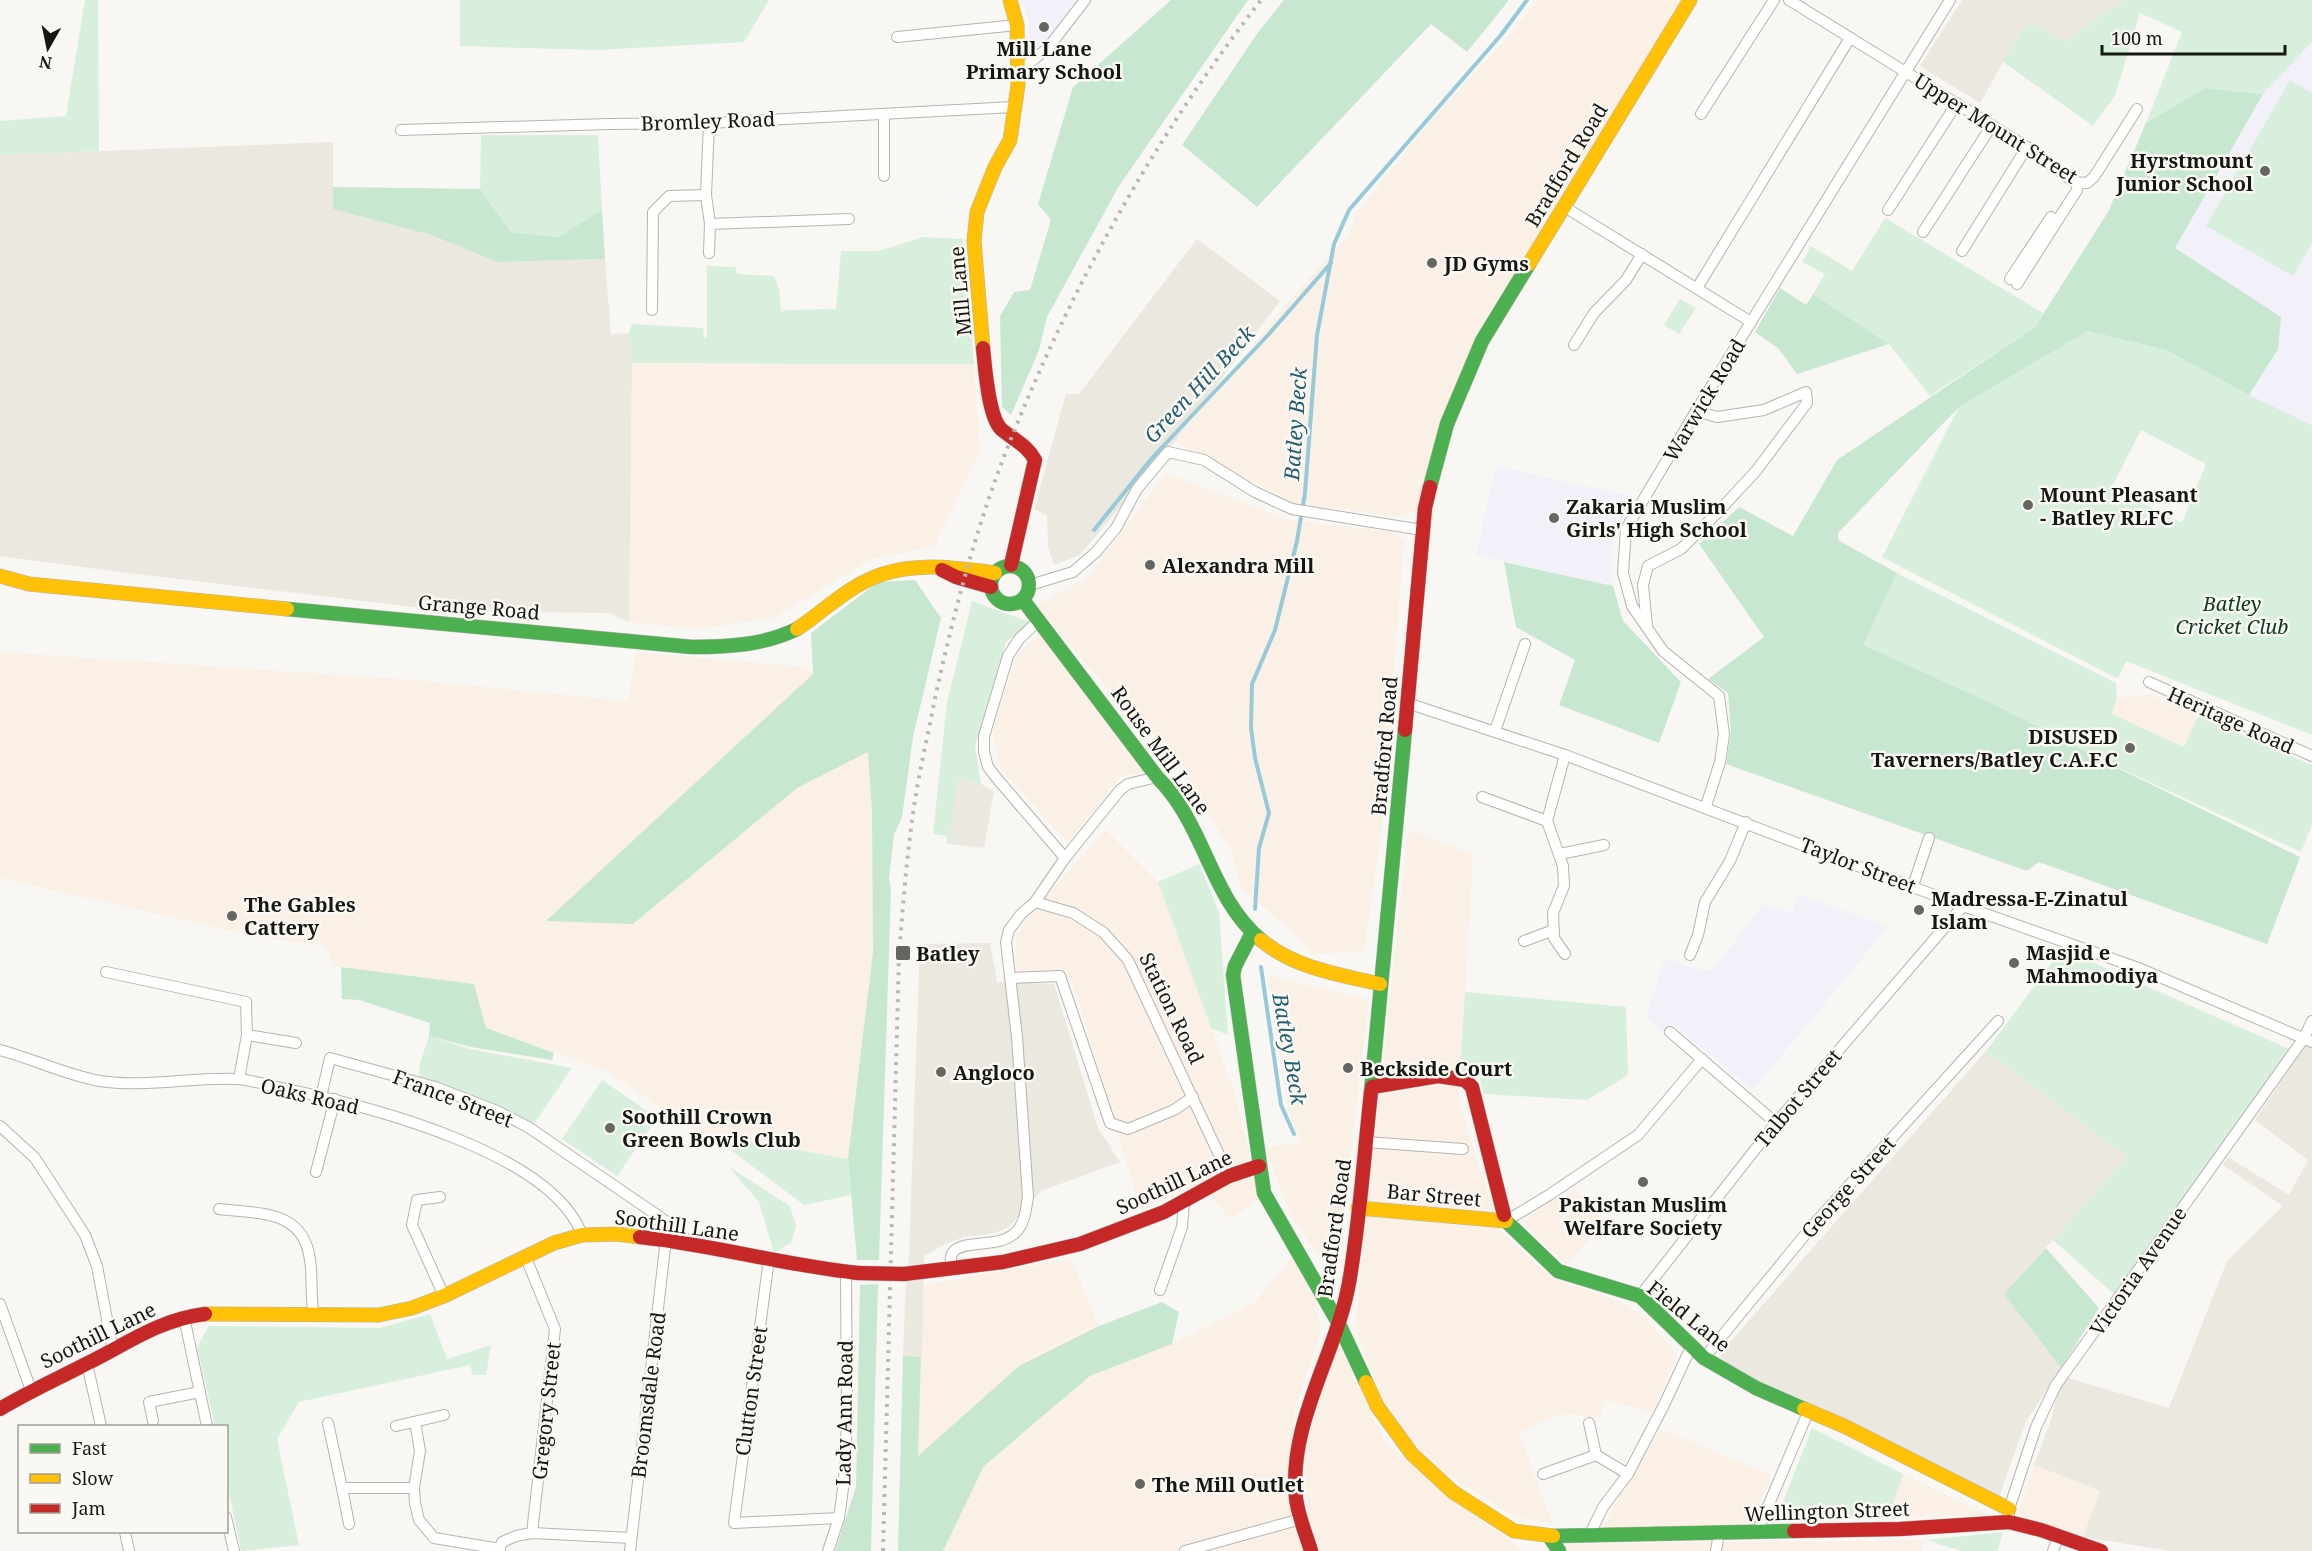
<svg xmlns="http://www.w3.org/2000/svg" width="2312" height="1551" viewBox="0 0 2312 1551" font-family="'Noto Serif',serif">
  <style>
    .commercial { fill: #fbf0e6 }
    .built { fill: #ebe8df }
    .education { fill: #f2f1f9 }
    .green { fill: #d8efdd; fill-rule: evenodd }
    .forest { fill: #c8e7d0 }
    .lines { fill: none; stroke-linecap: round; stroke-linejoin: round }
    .stream { stroke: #97c9d9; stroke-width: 4 }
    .street-casing { stroke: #b5b4b2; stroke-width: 12 }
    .fast-casing { stroke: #b5b4b2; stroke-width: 15 }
    .slow-casing { stroke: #b5b4b2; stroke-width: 15 }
    .jam-casing { stroke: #b5b4b2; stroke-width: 15 }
    .street { stroke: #fefefd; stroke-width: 10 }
    .fast { stroke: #4caf50; stroke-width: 14 }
    .slow { stroke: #ffc107; stroke-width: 14 }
    .jam { stroke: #c62828; stroke-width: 14 }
    .rail { stroke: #b7b7b7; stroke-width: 4; stroke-dasharray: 3 6; stroke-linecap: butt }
    .jam-bridge-casing { stroke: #b5b4b2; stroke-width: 15; stroke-linecap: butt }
    .jam-bridge { stroke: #c62828; stroke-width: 14 }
    .poi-dot { fill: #656562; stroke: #faf8f2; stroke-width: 2 }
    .labels { text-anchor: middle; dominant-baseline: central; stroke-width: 5; stroke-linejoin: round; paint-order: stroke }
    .poi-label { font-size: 20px; font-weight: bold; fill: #161613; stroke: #faf8f2; text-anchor: start }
    .street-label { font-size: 20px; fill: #161613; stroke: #faf8f2 }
    .park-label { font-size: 20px; font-style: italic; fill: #0f3b22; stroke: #faf8f2 }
    .water-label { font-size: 21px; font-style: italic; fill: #235d6f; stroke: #faf8f2 }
  </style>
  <rect width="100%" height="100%" fill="#f8f7f4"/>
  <g class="commercial">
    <path d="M1537,0H1690L1540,246L1447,424L1425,508L1400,517L1295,503L1174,442L1291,298L1348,236L1356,213L1435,116L1506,39Z"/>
    <path d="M632,363L974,364L980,452L934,547L871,559L773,618L699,629L629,622Z"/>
    <path d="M1165,473L1290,520L1393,532L1404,541L1382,824L1364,952L1312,954L1289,929L1240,887L1231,850L1164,742L1114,696L1036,605L1088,578Z"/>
    <path d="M1038,633L1147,772L1121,776L1068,843L1000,768L993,731L1014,661Z"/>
    <path d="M0,652L414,680L628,701L636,652L806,667L867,726L872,812L873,952L848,1159L697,1132L607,1071L486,1028L473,984L335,966L325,946L254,936L0,878Z"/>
    <path d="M2149,694L2198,716L2185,747L2112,714L2117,698Z"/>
    <path d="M1106,830L1158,882L1234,1091L1259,1199L1230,1219L1200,1183L1141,1211L1074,986L1063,969L1017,973L1016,935L1032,912Z"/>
    <path d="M1408,830L1473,854L1459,1102L1500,1232L1555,1279L1622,1303L1645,1317L1677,1354L1654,1413L1605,1400L1600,1418L1562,1413L1519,1432L1552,1523L1517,1518L1445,1473L1412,1441L1381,1399L1355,1325Z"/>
    <path d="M1267,975L1369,1000L1336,1280L1290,1215L1266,1148L1301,1142L1288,1111Z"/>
    <path d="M1575,1188L1606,1220L1566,1265L1521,1221Z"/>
    <path d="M1294,1255L1317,1294L1320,1336L1295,1410L1286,1491L1304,1551H943L984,1466L1090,1376L1172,1344L1255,1302Z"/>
    <path d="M1071,1259L1099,1326L1019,1366L917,1457L921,1358L903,1356L905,1288Z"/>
    <path d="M1338,1342L1385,1442L1523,1551H1320L1307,1510L1305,1447Z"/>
    <path d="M1661,1429L1771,1475L1752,1526L1606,1530L1603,1526Z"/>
    <path d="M2034,1465L2100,1491L2083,1537L2018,1513Z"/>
    <path d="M1903,1474L1990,1516L1889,1517Z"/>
    <path d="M1926,1540L1921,1551H1565V1544Z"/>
  </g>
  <g class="built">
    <path d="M1962,0H2123L2066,42L2003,62L1980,103L1920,66Z"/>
    <path d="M333,142V209L431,235L497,262L605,259L611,334L629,333L632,363L629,622L609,613L448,611L120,572L0,556V155Z"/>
    <path d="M1197,239L1280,301L1174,442L1080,555L1054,565L1048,547L1047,515L1034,509L1066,394H1079Z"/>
    <path d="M957,778L981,784L994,791L984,848L949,844Z"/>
    <path d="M990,943L997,982L1054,984L1098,1128L1120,1162L1041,1191L1010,1226L995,1233L965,1237L945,1244L924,1256L922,1354L921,1357L903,1356L906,1286L909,1257L920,944Z"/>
    <path d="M2305,1046L2312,1049V1551H2170L2083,1537L2100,1491L2034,1465L2051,1420L2058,1392L2068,1378L2169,1408L2227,1261L2283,1206L2223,1165L2228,1157L2289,1195L2308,1160L2255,1120Z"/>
    <path d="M1986,1051L2128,1157L2004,1294L2061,1368L2026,1421L1999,1497L1879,1440L1809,1403L1748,1379L1720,1357L1730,1342Z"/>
  </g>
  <g class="education">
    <path d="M1023,0H1080L1044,45L1036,51L1031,48L1028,17Z"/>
    <path d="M2312,42V425L2249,395L2278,349L2175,248L2263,94Z"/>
    <path d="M1496,466L1634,497L1613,539L1611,558L1613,586L1476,555Z"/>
    <path d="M1798,894L1888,927L1753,1090L1672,1024L1663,1032L1646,1018L1665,958L1694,969L1713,970L1763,904L1792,913Z"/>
  </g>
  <g class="green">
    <path d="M85,0H98L99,151L0,155V121L66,116Z"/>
    <path d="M460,0H769L744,42L597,50L460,46Z"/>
    <path d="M2123,0H2312V42L2263,94L2205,88L2146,123L2182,32L2140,13L2115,96L2093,126L2003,62L2029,22L2066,42Z"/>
    <path d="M2290,80L2312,93V243L2293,276L2206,226Z"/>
    <path d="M481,135H598L602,210L558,237L511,232L480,189Z"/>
    <path d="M1885,218L2043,313L2035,327L1930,396L1889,344L1813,294L1825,274L1802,262L1811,246L1852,271Z"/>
    <path d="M923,237L963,239L974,364L632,363L629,333L632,324L703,328L704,338H707V266L736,267L737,274L774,276L779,288L781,313L784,310L836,309L841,251H879Z"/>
    <path d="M1680,299L1696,308L1679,334L1664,325Z"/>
    <path d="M2088,331L2166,350L2249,395L2312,425V735L2126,661L2118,679L1882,557L1959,407ZM2141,430L2206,464L2182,523L2112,487Z"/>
    <path d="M1897,573L2116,683L2117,698L2112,714L2184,747L2198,716L2312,765V825L2301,852L2093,756L2000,707L1862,645Z"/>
    <path d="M972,601L1030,622L1006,642L975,746L981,784L958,778L949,844L947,843V836L933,834L947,702Z"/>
    <path d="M1199,864L1219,912L1228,1035L1211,1028L1158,882Z"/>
    <path d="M2062,949L2289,1049L2115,1295L2053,1240L2127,1157L1986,1051Z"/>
    <path d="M1465,992L1626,1007L1628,1075L1587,1100L1484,1094L1479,1075L1460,1071Z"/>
    <path d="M429,1036L470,1049L572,1068L534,1124L513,1113L419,1078L420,1063Z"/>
    <path d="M602,1080L657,1118L617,1176L562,1139Z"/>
    <path d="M715,1135L848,1159L851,1195L804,1205L728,1148Z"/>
    <path d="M729,1167L790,1206L796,1226L791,1243L774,1253L759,1202Z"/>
    <path d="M430,1314L447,1359L491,1345L486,1375H473L470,1365L299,1402L277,1439L299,1545L241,1551L227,1482L226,1426H215L197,1347L209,1326L380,1328Z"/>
    <path d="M1812,1428L1903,1474L1889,1517H1777Z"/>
    <path d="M2003,1532L1997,1551H1961L1926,1540Z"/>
  </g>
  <g class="forest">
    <path d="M1171,0H1248L1119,186L1047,317L1039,350L1011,415L1002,407L1000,316L1014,292L1030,290L1051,220L1038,204L1073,87Z"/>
    <path d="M1284,0H1509L1467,52L1431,24L1257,207L1182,145L1259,31Z"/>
    <path d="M2205,88L2263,94L2175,248L2281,317L2278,349L2249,395L2166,350L2088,331L1959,407L1838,533V540L1897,573L1863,645L2000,707L2093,756L2300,857L2267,944L2039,862L2027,871L1726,764L1731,732L1728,693L1708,679L1764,637L1699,544L1739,507L1793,536L1837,460L2035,327L2108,212L2146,123Z"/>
    <path d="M333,187L480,189L511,232L558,237L602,210L605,259L497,262L431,235L333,209Z"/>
    <path d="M1780,288L1806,305L1813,294L1889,344L1797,374L1778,348L1755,332Z"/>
    <path d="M1504,562L1613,586L1623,621L1681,682L1659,743L1559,705L1575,660L1516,627Z"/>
    <path d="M915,580L941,618L913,737L902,817L894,835L889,879L891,888L879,1260H857L848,1159L873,952L872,812L868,752L797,788L633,924L546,921L813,674L811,633L878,582Z"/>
    <path d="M341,967L474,984L486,1028L554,1053L552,1060L471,1047L429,1036L430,1023L359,1000L342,999Z"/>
    <path d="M2046,1248L2099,1308L2061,1368L2004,1294Z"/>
    <path d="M878,1284L871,1551H835L856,1487L860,1285Z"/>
    <path d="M1162,1302L1179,1312L1172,1344L1090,1376L984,1466L943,1551H898L903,1356L921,1357L918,1456L1019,1366L1099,1326Z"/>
  </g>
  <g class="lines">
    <g class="stream">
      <path d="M1094,530L1152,458L1269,334L1331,263"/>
      <path d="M1255,909L1259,848L1269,813L1255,758L1251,728L1252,684L1275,630L1297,541L1305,493L1317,335L1334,244L1349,210L1501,35L1527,0"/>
      <path d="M1261,967L1281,1105L1294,1134"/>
    </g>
    <defs>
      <g id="street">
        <path d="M1789,0L2027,147L2074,182L2087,183L2094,177L2137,109"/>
        <path d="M897,37L1017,25"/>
        <path d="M1018,72L1048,48L1085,0"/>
        <path d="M884,114V176"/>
        <path d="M1701,114L1774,0"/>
        <path d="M709,123L706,195L710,224"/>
        <path d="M401,130L610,124L709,123L1014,107"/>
        <path d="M1563,206L1751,322"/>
        <path d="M1888,210L1957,103"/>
        <path d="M1923,232L1992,125"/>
        <path d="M1962,251L2027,147"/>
        <path d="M709,253L710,224L849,219"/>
        <path d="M2010,279L2051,217"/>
        <path d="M2017,284L2077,190L2078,183"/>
        <path d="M1697,288L1850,38"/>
        <path d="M652,310L653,212L669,196L706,195"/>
        <path d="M1574,345L1594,313L1626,280L1642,254"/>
        <path d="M1030,585L1073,572L1096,552L1116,528L1137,489L1168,452L1204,460L1255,492L1292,509L1422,530"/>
        <path d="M1039,620L1019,639L1008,656L984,736V752L988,767L999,781L1065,858"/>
        <path d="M1647,626L1643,585L1648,566L1681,549L1718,512L1756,471L1807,403L1806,392L1764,410L1717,417L1696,411"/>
        <path d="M2149,682L2312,756"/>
        <path d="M1407,703L1565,755L1963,906L2141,969L2312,1042"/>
        <path d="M1495,731L1525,644"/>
        <path d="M1565,755L1547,821L1563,866L1564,886L1553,913L1554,938L1565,954"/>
        <path d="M1482,797L1547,821"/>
        <path d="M1706,806L1720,762L1724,734L1719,696L1663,651L1632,606L1623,573L1626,529L1696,411L1950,0"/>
        <path d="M1560,854L1604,845"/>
        <path d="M1913,886L1929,838"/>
        <path d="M1035,902L1073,913L1103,932L1128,960L1229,1176"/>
        <path d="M1524,941L1554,930"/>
        <path d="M1690,955L1698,935L1705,902L1730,861L1746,822"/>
        <path d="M106,972L246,1002L247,1035L239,1079"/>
        <path d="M1012,978L1060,976L1110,1123L1128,1129L1174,1110L1193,1097"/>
        <path d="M1670,1032L1776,1123"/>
        <path d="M247,1035L296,1043"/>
        <path d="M0,1050C34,1059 66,1075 100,1081C145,1088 191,1077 236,1079C254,1080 273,1087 290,1090C368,1106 553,1153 582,1235"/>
        <path d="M321,1097L330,1058L435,1087L497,1111L528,1127L676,1228L688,1242"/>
        <path d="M0,1126L35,1158L85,1235L97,1266L113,1351"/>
        <path d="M1366,1142L1463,1149"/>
        <path d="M316,1172L335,1099"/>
        <path d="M440,1197L417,1200L412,1225L444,1296"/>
        <path d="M219,1209C258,1214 304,1209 310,1260C313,1278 310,1297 314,1316"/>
        <path d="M1506,1221L1549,1195L1638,1135L1702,1059"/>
        <path d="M526,1258L555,1329L532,1533"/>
        <path d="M769,1259L734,1523L839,1518"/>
        <path d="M952,1269C951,1263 949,1256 954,1251C966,1239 999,1249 1016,1232C1025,1223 1026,1209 1028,1197L1017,1037L1006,942L1009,930L1021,914L1035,902L1065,858L1120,790L1128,784L1157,777"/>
        <path d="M1160,1290L1182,1227L1184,1202"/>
        <path d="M1640,1296L1776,1123L1963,906"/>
        <path d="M0,1304L31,1390"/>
        <path d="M184,1317L207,1426"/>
        <path d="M1704,1358L1813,1225L1998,1021"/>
        <path d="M87,1364L101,1426"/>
        <path d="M153,1421L149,1402L200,1392"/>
        <path d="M415,1422L420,1451L414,1488L415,1503L419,1520L434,1538L500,1549"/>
        <path d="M328,1423L342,1488H414"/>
        <path d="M1589,1423L1596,1455"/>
        <path d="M396,1426L444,1415"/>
        <path d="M1543,1474L1596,1455L1628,1474"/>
        <path d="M342,1488L349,1524"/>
        <path d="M2009,1516V1509L2036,1427L2056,1385L2304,1038L2312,1021"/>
        <path d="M226,1517L234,1551"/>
        <path d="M125,1532L129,1551"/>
        <path d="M1757,1532L1809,1410"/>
        <path d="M1590,1534L1603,1507L1628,1474L1664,1405L1692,1345"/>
        <path d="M499,1551L502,1542L516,1536L532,1533L631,1538"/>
        <path d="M630,1551L666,1239"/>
        <path d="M828,1551L839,1518L844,1481L847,1421L846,1274"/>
        <path d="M1185,1551L1301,1519"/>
        <path d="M1716,1551L1719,1533"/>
        <path d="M2053,1551L2058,1537"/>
      </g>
      <g id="fast">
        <path d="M1430,487L1447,424L1482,341L1529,264"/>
        <circle cx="1010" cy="585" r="19"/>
        <path d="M1023,600L1157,777C1206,826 1209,896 1261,940"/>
        <path d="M287,609L692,647C729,647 764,645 797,629"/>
        <path d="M1252,933L1235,966L1233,975L1264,1193L1339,1324L1366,1382"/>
        <path d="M1371,1092L1405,730"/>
        <path d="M1504,1215L1506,1221L1558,1271L1640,1296L1704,1358L1756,1388L1804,1409"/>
        <path d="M1549,1536L1559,1551"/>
        <path d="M1553,1536L1794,1531"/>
      </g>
      <g id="slow">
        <path d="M1529,264L1690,0"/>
        <path d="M983,348L974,241L977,212L995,167L1010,140L1018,85L1017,25L1010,0"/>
        <path d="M0,576L29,584L287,609"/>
        <path d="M797,629C820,614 839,595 862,583C903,560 951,567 995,573"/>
        <path d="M1261,940C1294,968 1340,975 1380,984"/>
        <path d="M1358,1208L1506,1221"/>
        <path d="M205,1314L379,1315L412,1308L444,1296L554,1243L582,1235L617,1234L640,1237"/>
        <path d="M1366,1382L1377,1406L1412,1454L1453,1492L1514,1531L1553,1536"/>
        <path d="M1804,1409L1844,1426L2009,1509"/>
      </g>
      <g id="jam">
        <path d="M983,348C985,366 988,416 1001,429C1014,440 1027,445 1035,460L1011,565"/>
        <path d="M942,570L956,577L991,587"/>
        <path d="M1405,730L1425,508L1430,487"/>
        <path d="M1372,1087L1438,1076L1465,1080L1472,1087L1504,1215"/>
        <path d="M640,1237C713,1245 784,1265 858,1273"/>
        <path d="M904,1274L1003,1262L1080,1244L1164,1212L1229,1176L1259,1166"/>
        <path d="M0,1409C28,1392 57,1379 86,1364C127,1344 158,1320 205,1314"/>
        <path d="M1794,1531L1900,1529L2009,1522L2041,1530L2101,1551"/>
        <path d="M1311,1551C1306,1534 1298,1516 1296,1498C1288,1423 1336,1355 1349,1283C1360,1220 1364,1155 1371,1092"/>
      </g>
    </defs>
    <use href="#street" class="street-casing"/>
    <use href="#fast" class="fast-casing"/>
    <use href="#slow" class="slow-casing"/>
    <use href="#jam" class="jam-casing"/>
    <use href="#street" class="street"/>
    <use href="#fast" class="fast"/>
    <use href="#slow" class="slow"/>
    <use href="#jam" class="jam"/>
    <path class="rail" d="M883,1551L899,956C903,904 907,852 915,800C920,768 928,735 934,703C951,624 972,543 1000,467C1064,299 1151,142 1261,0"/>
    <defs>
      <path id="jam-bridge" d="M858,1273L904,1274"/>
    </defs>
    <use href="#jam-bridge" class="jam-bridge-casing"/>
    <use href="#jam-bridge" class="jam-bridge"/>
  </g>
  <g class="poi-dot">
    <circle cx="1044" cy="27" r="6"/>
    <circle cx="2265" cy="171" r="6"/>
    <circle cx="1432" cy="263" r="6"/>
    <circle cx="2028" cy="505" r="6"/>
    <circle cx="1554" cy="518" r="6"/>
    <circle cx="1150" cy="565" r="6"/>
    <circle cx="2130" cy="748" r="6"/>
    <circle cx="1919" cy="910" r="6"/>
    <circle cx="232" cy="916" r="6"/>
    <rect x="895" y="945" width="16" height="16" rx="3"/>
    <circle cx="2014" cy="963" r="6"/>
    <circle cx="1348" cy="1068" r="6"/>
    <circle cx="941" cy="1072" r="6"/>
    <circle cx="610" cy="1128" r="6"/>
    <circle cx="1643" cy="1182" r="6"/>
    <circle cx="1140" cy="1484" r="6"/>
  </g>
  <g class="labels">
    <g class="poi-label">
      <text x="1044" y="48" text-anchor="middle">Mill Lane<tspan x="1044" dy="23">Primary School</tspan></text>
      <text x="2253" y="160" text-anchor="end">Hyrstmount<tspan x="2253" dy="23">Junior School</tspan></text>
      <text x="1444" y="263">JD Gyms</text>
      <text x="2040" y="494">Mount Pleasant<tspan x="2040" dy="23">- Batley RLFC</tspan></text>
      <text x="1566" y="506">Zakaria Muslim<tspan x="1566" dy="23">Girls' High School</tspan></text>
      <text x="1162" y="565">Alexandra Mill</text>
      <text x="2118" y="736" text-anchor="end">DISUSED<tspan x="2118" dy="23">Taverners/Batley C.A.F.C</tspan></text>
      <text x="1931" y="898">Madressa-E-Zinatul<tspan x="1931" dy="23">Islam</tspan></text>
      <text x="244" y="904">The Gables<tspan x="244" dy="23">Cattery</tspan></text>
      <text x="2026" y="952">Masjid e<tspan x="2026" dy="23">Mahmoodiya</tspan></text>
      <text x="916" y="953">Batley</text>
      <text x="1360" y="1068">Beckside Court</text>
      <text x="953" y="1072">Angloco</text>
      <text x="622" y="1116">Soothill Crown<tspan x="622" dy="23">Green Bowls Club</tspan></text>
      <text x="1643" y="1204" text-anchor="middle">Pakistan Muslim<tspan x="1643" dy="23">Welfare Society</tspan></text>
      <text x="1152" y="1484">The Mill Outlet</text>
    </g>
    <g class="street-label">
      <text transform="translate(708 121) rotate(-2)">Bromley Road</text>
      <text transform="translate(1996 128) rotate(32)">Upper Mount Street</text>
      <text transform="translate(1566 165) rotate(-59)">Bradford Road</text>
      <text transform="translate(960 291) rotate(-95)">Mill Lane</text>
      <text transform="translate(1704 400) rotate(-59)">Warwick Road</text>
      <text transform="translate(479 607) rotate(5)">Grange Road</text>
      <text transform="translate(2231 720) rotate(24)">Heritage Road</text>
      <text transform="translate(1384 746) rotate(-85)">Bradford Road</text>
      <text transform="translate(1161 750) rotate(54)">Rouse Mill Lane</text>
      <text transform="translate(1858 865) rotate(21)">Taylor Street</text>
      <text transform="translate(1172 1008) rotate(64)">Station Road</text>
      <text transform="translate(310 1096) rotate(13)">Oaks Road</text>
      <text transform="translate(453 1098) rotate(21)">France Street</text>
      <text transform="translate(1798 1098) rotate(-50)">Talbot Street</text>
      <text transform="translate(1174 1182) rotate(-25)">Soothill Lane</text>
      <text transform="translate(1848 1187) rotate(-48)">George Street</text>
      <text transform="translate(1434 1195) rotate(5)">Bar Street</text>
      <text transform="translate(677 1225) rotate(8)">Soothill Lane</text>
      <text transform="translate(1334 1228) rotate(-82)">Bradford Road</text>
      <text transform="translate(2138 1271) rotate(-55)">Victoria Avenue</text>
      <text transform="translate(1689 1316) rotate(39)">Field Lane</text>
      <text transform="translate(98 1335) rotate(-26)">Soothill Lane</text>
      <text transform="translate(751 1391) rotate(-82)">Clutton Street</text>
      <text transform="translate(648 1395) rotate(-83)">Broomsdale Road</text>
      <text transform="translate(546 1411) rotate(-84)">Gregory Street</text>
      <text transform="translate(844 1413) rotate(-89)">Lady Ann Road</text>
      <text transform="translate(1827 1511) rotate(-2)">Wellington Street</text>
    </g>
    <g class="park-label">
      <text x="2232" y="603">Batley<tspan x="2232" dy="23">Cricket Club</tspan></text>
    </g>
    <g class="water-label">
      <text transform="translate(1199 384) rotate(-47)">Green Hill Beck</text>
      <text transform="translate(1295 424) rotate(-86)">Batley Beck</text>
      <text transform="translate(1290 1049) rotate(80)">Batley Beck</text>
    </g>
  </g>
  <rect x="18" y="1425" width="210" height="108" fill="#faf8f2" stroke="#9f9e99" stroke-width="1.5"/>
  <rect x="30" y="1444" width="30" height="9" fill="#4caf50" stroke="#9f9e99" stroke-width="1.5"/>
  <text x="72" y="1455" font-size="18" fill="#161613">Fast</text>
  <rect x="30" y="1474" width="30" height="9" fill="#ffc107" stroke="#9f9e99" stroke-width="1.5"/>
  <text x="72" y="1485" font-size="18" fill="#161613">Slow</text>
  <rect x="30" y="1504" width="30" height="9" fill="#c62828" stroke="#9f9e99" stroke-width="1.5"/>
  <text x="72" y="1515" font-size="18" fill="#161613">Jam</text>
  <g transform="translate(48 48) rotate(189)" stroke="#faf8f2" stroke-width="4.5" paint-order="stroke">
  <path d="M0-4.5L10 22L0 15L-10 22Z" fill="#161613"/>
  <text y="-9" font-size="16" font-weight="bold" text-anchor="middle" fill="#161613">N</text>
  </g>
  <path d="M2102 45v9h183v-9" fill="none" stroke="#161613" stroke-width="3"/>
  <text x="2111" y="45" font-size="18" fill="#161613" stroke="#faf8f2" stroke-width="4.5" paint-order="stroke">100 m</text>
</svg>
